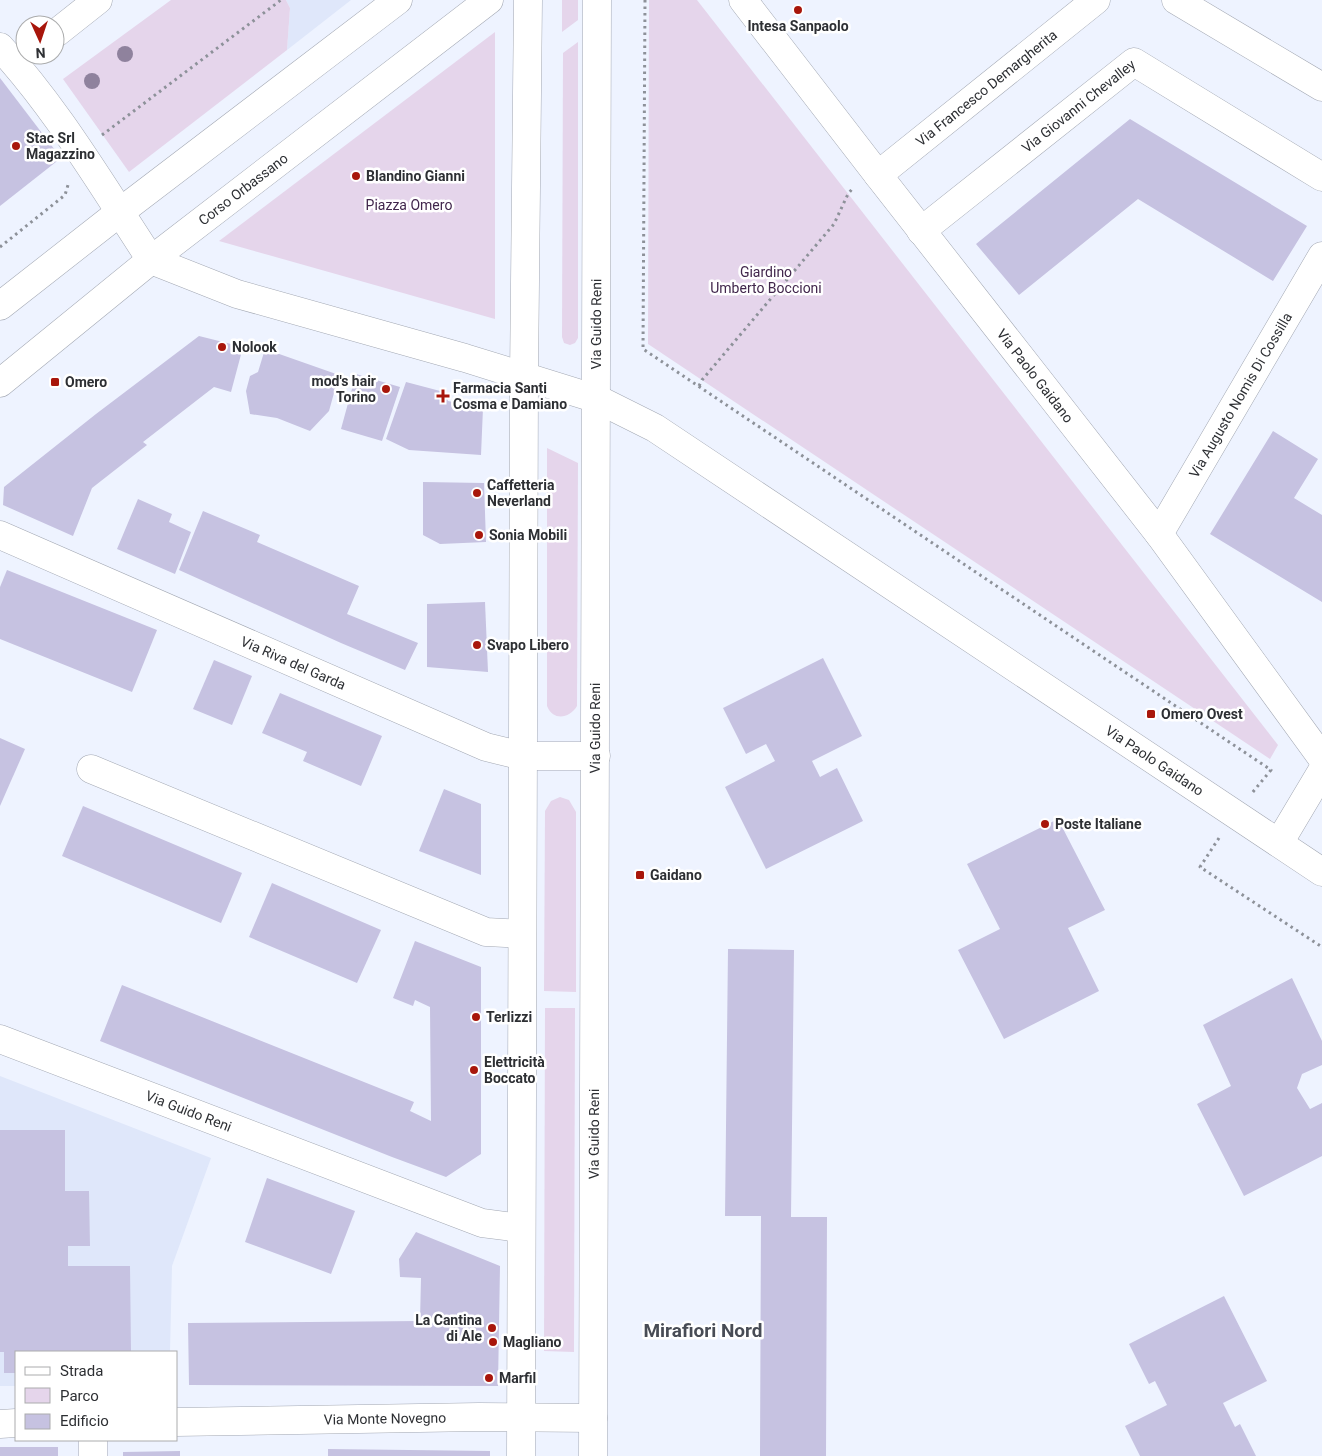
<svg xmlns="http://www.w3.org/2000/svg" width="1322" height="1456" viewBox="0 0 1322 1456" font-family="Roboto,sans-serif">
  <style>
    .built { fill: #dfe7fa }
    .green { fill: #e5d5eb }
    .building { fill: #c6c2e1 }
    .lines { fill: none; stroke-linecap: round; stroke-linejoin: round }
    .minor-casing { stroke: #a3a8b3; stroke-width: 29 }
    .major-casing { stroke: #a3a8b3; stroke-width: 29 }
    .path { stroke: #8d9199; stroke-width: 3; stroke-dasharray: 2.5 4; stroke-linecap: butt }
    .minor { stroke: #fff; stroke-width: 28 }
    .major { stroke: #fff; stroke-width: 28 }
    .tree { fill: #8f829d }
    .poi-dot { fill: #a8160b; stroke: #fff; stroke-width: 2 }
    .labels { text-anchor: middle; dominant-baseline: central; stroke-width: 5; stroke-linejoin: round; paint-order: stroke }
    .poi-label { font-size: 14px; font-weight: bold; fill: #2d2f33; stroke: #fff; text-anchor: start }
    .street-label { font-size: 14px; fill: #2d2f33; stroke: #fff }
    .park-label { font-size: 14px; fill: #41264c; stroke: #fff }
    .district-label { font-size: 19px; font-weight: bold; fill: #484c55; stroke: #fff }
  </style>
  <rect width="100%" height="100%" fill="#eef3ff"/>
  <g class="built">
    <path d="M286,0H351L287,50L290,8Z"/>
    <path d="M0,1076L211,1158L172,1266L170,1352H16V1386H0Z"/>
  </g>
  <g class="green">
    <path d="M171,0H286L290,8L287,50L129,172L63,79Z"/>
    <path d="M562,0H578V20L562,32Z"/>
    <path d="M649,0H697L1278,745L1270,759L648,344Z"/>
    <path d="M495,32V319L219,241Z"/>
    <path d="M578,42V338L575,343L570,345L564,343L562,337L563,53Z"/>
    <path d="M547,448L578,463L577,706C569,719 553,721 547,706Z"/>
    <path d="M560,797L569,800L576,812V992L544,991L545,811L551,801Z"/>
    <path d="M545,1008H575L574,1352L544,1351Z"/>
  </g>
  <g class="building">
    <path d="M0,78L61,158L0,206Z"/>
    <path d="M1130,119L1307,226L1273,281L1138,199L1019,295L976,244Z"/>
    <path d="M199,336L243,347L231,392L214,387L143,442L147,445L92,488L73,536L3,505L4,487L96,414Z"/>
    <path d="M265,349L339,375L329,411L310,431L277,418L250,414L246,391L250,376L258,372Z"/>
    <path d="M356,374L400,387L382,441L341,429Z"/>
    <path d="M406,382L444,392L448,401L483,408L481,455L409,450L386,439Z"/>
    <path d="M1273,431L1318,459L1294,498L1322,515V602L1210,534Z"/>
    <path d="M423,482L484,483L486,542L440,544L423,535Z"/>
    <path d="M138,499L172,514L169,522L191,532L175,574L117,549Z"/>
    <path d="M203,511L260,535L257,542L359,586L347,614L418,643L405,670L341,643L179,570Z"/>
    <path d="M7,570L157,630L132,692L0,639V587Z"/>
    <path d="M485,602L488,672L427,667V604Z"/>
    <path d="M823,658L862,736L812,761L820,777L837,768L863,821L766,869L725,787L775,761L766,744L746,754L723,708Z"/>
    <path d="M214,660L252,676L232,725L193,709Z"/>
    <path d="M280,693L382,736L361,786L303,761L307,752L262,733Z"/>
    <path d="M0,738L25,749L0,806Z"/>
    <path d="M444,789L481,804V875L419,851Z"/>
    <path d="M83,806L242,873L221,923L62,856Z"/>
    <path d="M1058,819L1105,910L1068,928L1099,991L1004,1039L958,950L1000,929L967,864Z"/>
    <path d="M272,883L381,930L357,983L249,937Z"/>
    <path d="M415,941L481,967V1154L446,1177L392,1157L100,1041L122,985L414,1102L410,1111L431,1121L430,1007L415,1000L413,1006L393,998Z"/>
    <path d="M728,949L794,950L791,1217H827L826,1456H760L761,1216H725Z"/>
    <path d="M1292,978L1322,1041V1065L1302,1074L1297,1088L1310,1109L1322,1103V1156L1244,1196L1197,1104L1231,1086L1203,1025Z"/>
    <path d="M0,1130H65V1191H89L90,1246H68V1266H130L131,1352H16V1373H4V1352H0Z"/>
    <path d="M267,1178L355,1211L331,1274L245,1242Z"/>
    <path d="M416,1232L500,1266L498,1386L189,1385L188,1323L420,1321L421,1278L400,1277L399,1259Z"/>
    <path d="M1224,1296L1267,1381L1223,1403L1235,1427L1240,1424L1256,1456H1140L1125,1426L1167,1405L1155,1381L1149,1384L1129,1344Z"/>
    <rect x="0" y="1447" width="58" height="9"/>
    <path d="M328,1449L490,1451V1456H328Z"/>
    <path d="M180,1451V1456H123V1452Z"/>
  </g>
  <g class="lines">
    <defs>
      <g id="minor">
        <path id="s1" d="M743,0L878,175L1159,534L1322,758"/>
        <path d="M1176,0L1322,87"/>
        <path d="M55,34L98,0"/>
        <path d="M0,47C46,97 83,155 120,212"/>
        <path id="s2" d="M878,175L1096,0"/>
        <path id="s3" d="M921,231L1134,62L1322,177"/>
        <path id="s4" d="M597,399L655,428L1322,872"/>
        <path id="s5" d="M1159,534L1322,256"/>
        <path id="s6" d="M0,535L486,747L523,756H596"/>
        <path d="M91,769L486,932L522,934"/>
        <path d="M1279,843L1322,771"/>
        <path id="s7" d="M0,1039L482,1223L521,1228"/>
        <path id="s8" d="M176,1422L479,1417L593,1418"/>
        <path d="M0,1424L16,1423"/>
        <path d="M93,1440V1456"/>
      </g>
      <g id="major">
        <path d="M120,212L151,260L237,294L465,358L597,399"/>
        <path d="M0,306L120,212L398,0"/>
        <path id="s9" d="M0,383L151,260L489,0"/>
        <path d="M521,1456L524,376L528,0"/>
        <path id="s10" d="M593,1456L597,0"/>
      </g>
    </defs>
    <use href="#minor" class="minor-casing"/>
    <use href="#major" class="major-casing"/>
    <g class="path">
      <path d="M645,0L643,349L1271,770L1252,793"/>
      <path d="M102,135L281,0"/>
      <path d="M0,247L65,195L68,185"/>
      <path d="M699,386L702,380L834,224L848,194L853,188"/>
      <path d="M1219,838L1200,867L1322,947"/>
    </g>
    <use href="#minor" class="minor"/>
    <use href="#major" class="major"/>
  </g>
  <g class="tree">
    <circle cx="125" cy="54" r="8"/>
    <circle cx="92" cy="81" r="8"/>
  </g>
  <g class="poi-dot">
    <circle cx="798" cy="10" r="5"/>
    <circle cx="16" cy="146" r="5"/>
    <circle cx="356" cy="176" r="5"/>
    <circle cx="222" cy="347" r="5"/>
    <rect x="50" y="377" width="10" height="10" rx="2.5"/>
    <circle cx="386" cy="389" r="5"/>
    <path d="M440.5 388.5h5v5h5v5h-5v5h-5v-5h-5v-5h5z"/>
    <circle cx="477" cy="493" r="5"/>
    <circle cx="479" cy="535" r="5"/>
    <circle cx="477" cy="645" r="5"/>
    <rect x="1146" y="709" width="10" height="10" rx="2.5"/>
    <circle cx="1045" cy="824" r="5"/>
    <rect x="635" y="870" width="10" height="10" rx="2.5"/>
    <circle cx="476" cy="1017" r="5"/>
    <circle cx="474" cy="1070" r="5"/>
    <circle cx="492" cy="1328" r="5"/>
    <circle cx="493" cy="1342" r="5"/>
    <circle cx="489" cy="1378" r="5"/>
  </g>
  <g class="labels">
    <g class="poi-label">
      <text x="798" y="26" text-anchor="middle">Intesa Sanpaolo</text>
      <text x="26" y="138">Stac Srl<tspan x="26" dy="16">Magazzino</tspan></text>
      <text x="366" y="176">Blandino Gianni</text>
      <text x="232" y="347">Nolook</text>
      <text x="376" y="381" text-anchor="end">mod's hair<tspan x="376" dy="16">Torino</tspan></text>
      <text x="65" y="382">Omero</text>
      <text x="453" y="388">Farmacia Santi<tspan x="453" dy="16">Cosma e Damiano</tspan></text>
      <text x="487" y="485">Caffetteria<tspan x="487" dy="16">Neverland</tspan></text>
      <text x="489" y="535">Sonia Mobili</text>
      <text x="487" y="645">Svapo Libero</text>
      <text x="1161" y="714">Omero Ovest</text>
      <text x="1055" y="824">Poste Italiane</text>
      <text x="650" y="875">Gaidano</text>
      <text x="486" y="1017">Terlizzi</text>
      <text x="484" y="1062">Elettricità<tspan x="484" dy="16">Boccato</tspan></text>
      <text x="482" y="1320" text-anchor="end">La Cantina<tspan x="482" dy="16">di Ale</tspan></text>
      <text x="503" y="1342">Magliano</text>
      <text x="499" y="1378">Marfil</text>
    </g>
    <g class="street-label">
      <text stroke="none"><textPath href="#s2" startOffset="139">Via Francesco Demargherita</textPath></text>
      <text stroke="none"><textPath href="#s3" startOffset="201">Via Giovanni Chevalley</textPath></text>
      <text stroke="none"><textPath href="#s9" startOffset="311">Corso Orbassano</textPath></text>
      <text stroke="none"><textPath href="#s10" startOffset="1132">Via Guido Reni</textPath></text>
      <text stroke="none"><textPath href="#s1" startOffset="476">Via Paolo Gaidano</textPath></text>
      <text stroke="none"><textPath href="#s5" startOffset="161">Via Augusto Nomis Di Cossilla</textPath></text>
      <text stroke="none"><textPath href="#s6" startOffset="320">Via Riva del Garda</textPath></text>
      <text stroke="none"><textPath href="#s10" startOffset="728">Via Guido Reni</textPath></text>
      <text stroke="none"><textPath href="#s4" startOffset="665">Via Paolo Gaidano</textPath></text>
      <text stroke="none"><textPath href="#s7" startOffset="202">Via Guido Reni</textPath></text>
      <text stroke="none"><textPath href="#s10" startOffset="322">Via Guido Reni</textPath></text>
      <text stroke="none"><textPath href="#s8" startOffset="209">Via Monte Novegno</textPath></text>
    </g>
    <g class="park-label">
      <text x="409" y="205">Piazza Omero</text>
      <text x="766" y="272">Giardino<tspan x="766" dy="16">Umberto Boccioni</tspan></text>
    </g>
    <g class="district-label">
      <text x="703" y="1330">Mirafiori Nord</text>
    </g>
  </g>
  <rect x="15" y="1351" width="162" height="90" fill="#ffffff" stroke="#abacad"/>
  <rect x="25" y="1367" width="25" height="8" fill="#ffffff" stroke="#abacad"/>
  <text x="60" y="1376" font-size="15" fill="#2d2f33">Strada</text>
  <rect x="25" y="1388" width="25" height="15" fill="#e5d5eb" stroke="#abacad"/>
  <text x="60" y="1401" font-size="15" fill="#2d2f33">Parco</text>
  <rect x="25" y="1414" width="25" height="15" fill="#c6c2e1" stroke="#abacad"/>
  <text x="60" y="1426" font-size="15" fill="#2d2f33">Edificio</text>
  <g transform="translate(40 40) rotate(177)"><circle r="24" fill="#ffffff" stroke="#abacad"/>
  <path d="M0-4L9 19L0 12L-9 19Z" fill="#a8160b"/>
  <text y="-8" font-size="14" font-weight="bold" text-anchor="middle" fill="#2d2f33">N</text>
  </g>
</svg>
